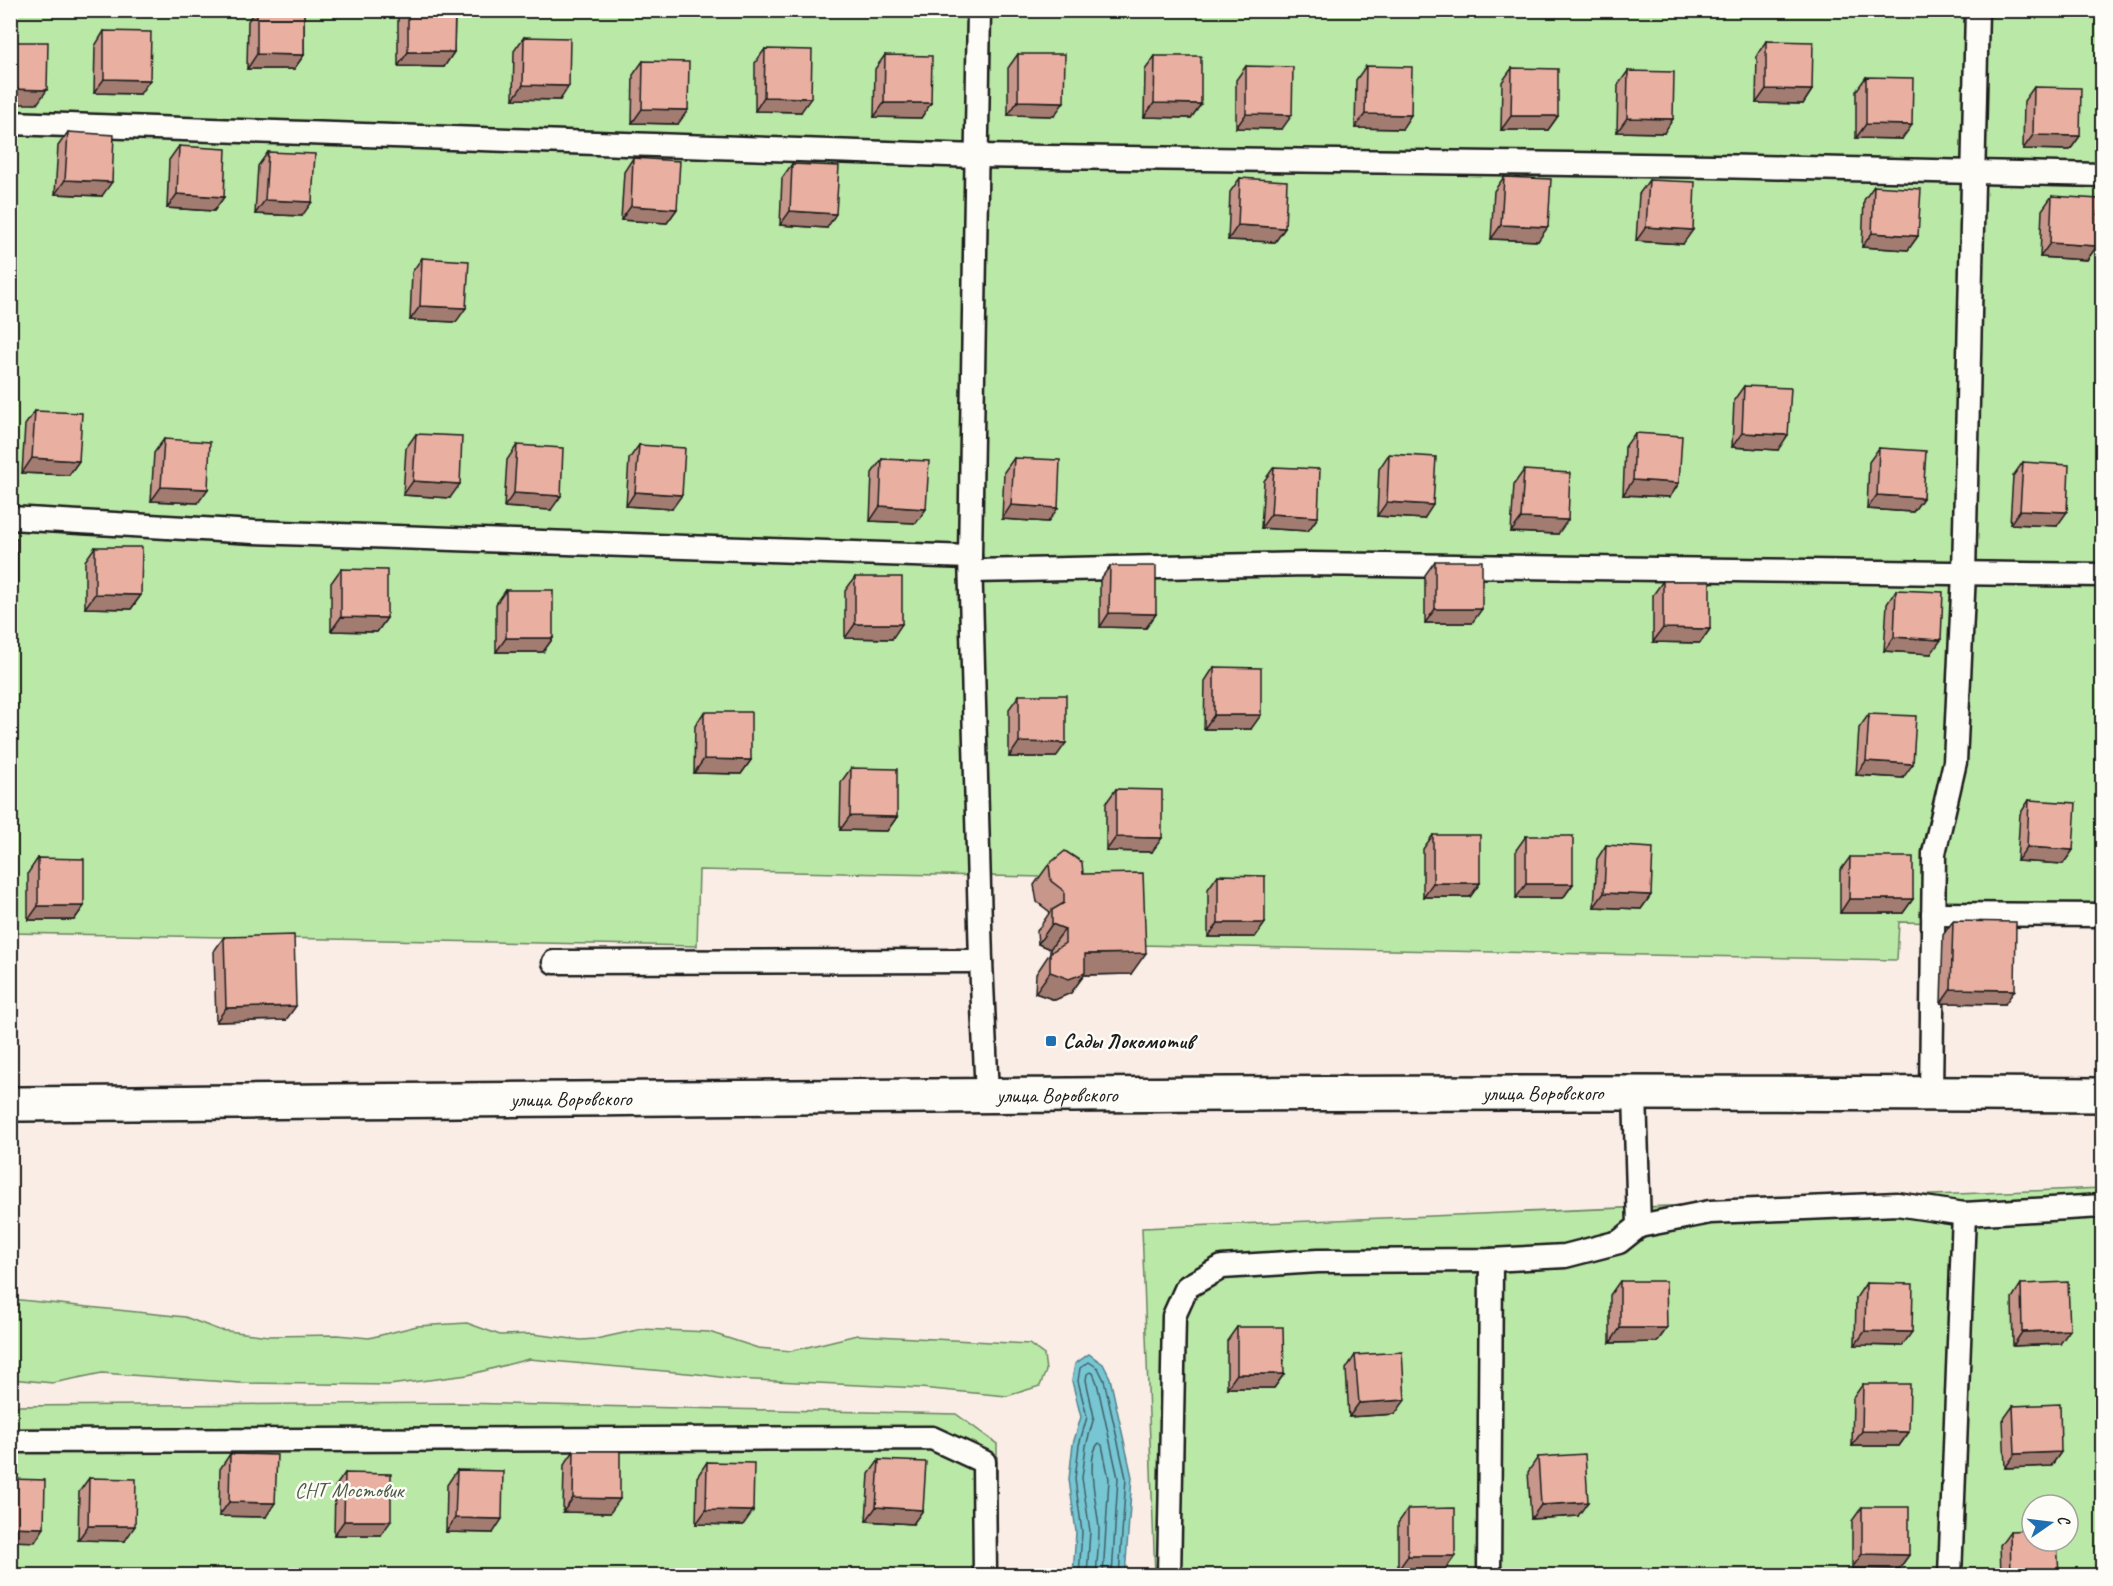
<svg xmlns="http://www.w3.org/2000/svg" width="2113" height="1586" viewBox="0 0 2113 1586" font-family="Caveat,sans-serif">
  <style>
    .green { fill: #bae8a6; stroke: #6b8261; stroke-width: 1.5; fill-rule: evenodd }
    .water { fill: #77c6d4; stroke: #53828a; stroke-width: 1.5 }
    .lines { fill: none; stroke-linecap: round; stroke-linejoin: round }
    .shore { stroke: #406066; stroke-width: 1.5 }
    .lane-casing { stroke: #1c1c1c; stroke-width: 27 }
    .primary-casing { stroke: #1c1c1c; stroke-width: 38 }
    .lane { stroke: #fdfcf7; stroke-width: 22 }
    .primary { stroke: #fdfcf7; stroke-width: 33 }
    .wall { fill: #c8978b; stroke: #1c1c1c; stroke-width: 1.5 }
    .shaded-wall { fill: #a37b71; stroke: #1c1c1c; stroke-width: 1.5 }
    .building { fill: #e9b0a2; stroke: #1c1c1c; stroke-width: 1.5 }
    .poi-dot { fill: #1f6fb2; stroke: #fdfcf7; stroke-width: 2 }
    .labels { text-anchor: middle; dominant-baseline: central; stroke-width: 5; stroke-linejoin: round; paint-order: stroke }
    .poi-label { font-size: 21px; font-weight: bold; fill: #1c1c1c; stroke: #fdfcf7; text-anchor: start }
    .street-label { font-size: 21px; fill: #1c1c1c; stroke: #fdfcf7 }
    .park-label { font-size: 21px; fill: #4b5945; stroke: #fdfcf7 }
  </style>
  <rect width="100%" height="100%" fill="#f9ede6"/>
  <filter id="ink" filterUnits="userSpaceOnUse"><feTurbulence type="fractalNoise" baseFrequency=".0167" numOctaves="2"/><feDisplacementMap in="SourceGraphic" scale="12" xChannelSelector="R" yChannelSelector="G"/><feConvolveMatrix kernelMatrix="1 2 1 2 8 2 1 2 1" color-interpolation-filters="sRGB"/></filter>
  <g filter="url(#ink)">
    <g class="green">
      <path d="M11,11H2102V926L1899,922L1897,960L1138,945L1139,879L699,870L697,946L11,933Z"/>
      <path d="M2102,1188V1575H1155L1142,1228ZM2032,1505H2068V1541H2032Z"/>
      <path d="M11,1299L185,1317L219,1330L269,1336L337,1335L369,1338L417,1326L467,1323L500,1335L532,1334L581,1340L596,1339L642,1329L709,1332L758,1348L791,1351L857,1335L1029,1344L1044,1355L1046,1371L1040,1386L1007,1396L920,1388L733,1379L698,1374L529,1359L468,1375L389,1385L240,1383L102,1373L53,1383L11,1379Z"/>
      <path d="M458,1403L956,1414L997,1444V1575H11L10,1406Z"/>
    </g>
    <path class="water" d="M1089,1354L1103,1364L1110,1378L1132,1477L1125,1575H1073L1076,1532L1069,1479L1073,1444L1081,1417L1072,1381L1075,1364Z"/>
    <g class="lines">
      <g class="shore">
        <path d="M1079,1576L1082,1532L1075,1479L1079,1445L1087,1417L1078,1381L1080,1368L1089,1362L1098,1368L1104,1380L1126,1478L1119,1576"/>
        <path d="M1087,1576L1090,1531L1082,1478L1086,1446L1094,1417L1086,1380L1087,1374L1090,1372L1093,1373L1097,1383L1118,1478L1112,1576"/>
        <path d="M1096,1576C1097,1560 1099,1544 1099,1529C1098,1509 1084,1457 1099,1443L1102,1445L1109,1479L1103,1576"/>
      </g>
      <defs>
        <g id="lane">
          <path d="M979,10L970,557L981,961L987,1096"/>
          <path d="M10,123L977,156L1713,166L2102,175"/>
          <path d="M10,518L254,532L970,557"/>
          <path d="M971,571L1308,564L2102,575"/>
          <path d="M1933,914L2102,915"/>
          <path d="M554,962L981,961"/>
          <path d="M1931,1094L1934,853L1955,762L1964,573L1977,10"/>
          <path d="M1639,1226L1710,1212L1897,1204L1964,1214L2102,1206"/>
          <path d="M10,1441L932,1438L984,1462L985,1576"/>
          <path d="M1169,1576L1174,1316L1187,1287L1222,1267L1318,1261L1491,1260L1565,1256L1619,1242L1639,1226L1635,1094"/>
          <path d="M1489,1576L1491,1260"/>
          <path d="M1950,1576L1964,1214"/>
        </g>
        <g id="primary">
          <path id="s1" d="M10,1104C708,1098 1405,1089 2102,1095"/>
        </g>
      </defs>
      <use href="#lane" class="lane-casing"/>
      <use href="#primary" class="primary-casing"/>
      <use href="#lane" class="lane"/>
      <use href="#primary" class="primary"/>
    </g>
    <g class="wall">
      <path d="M255,10H304V55L294,69H247L248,21Z"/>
      <path d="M403,10H455L454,52L444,67L398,66V18Z"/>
      <path d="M104,31L140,94L94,93L95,46Z"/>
      <path d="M524,37L560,100L513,99L514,51Z"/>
      <path d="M1766,41L1812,90L1803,104L1756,103L1757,55Z"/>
      <path d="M765,49L801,112L755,111V63Z"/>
      <path d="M1018,54L1054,116L1008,115V68Z"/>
      <path d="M885,55L931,103L921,118L874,117L875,69Z"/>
      <path d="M1155,56L1201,104L1191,118L1144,117L1145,70Z"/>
      <path d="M643,61L678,124L632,123L633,75Z"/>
      <path d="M1246,66L1282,129L1236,128V80Z"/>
      <path d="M1366,66L1402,129L1355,128L1356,80Z"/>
      <path d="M1512,68L1558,116L1548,130H1501L1502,82Z"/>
      <path d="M1628,71L1664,133L1617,132L1618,85Z"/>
      <path d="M1866,77L1902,139L1856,138V91Z"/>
      <path d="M2034,87L2080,136L2070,150L2023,149L2024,101Z"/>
      <path d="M68,132L102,196L55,194L58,146Z"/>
      <path d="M179,146L224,197L214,211L167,208L169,160Z"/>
      <path d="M268,152L302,216L255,214L258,166Z"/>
      <path d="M633,158L677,209L667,223L621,220L624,172Z"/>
      <path d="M792,164L827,228L780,225L782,178Z"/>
      <path d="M1504,177L1538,241L1491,239L1494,191Z"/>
      <path d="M1240,178L1285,228L1275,242L1228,240L1230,192Z"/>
      <path d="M1649,180L1683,244L1636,241L1639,194Z"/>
      <path d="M1874,186L1918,236L1908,250L1862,247L1864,200Z"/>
      <path d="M2052,196L2097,246L2087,260L2040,257L2042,210Z"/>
      <path d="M422,258L456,322L410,320L412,272Z"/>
      <path d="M1744,386L1778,450L1732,447L1734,400Z"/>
      <path d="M35,411L79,461L69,475L22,473L25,425Z"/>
      <path d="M1635,433L1679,483L1670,497L1623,495L1625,447Z"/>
      <path d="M416,434L450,498L403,495L406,448Z"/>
      <path d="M164,439L198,503L151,501L154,453Z"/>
      <path d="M517,445L551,510L504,507L507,460Z"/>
      <path d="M639,445L672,509L626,506L629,459Z"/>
      <path d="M1879,448L1923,498L1913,512L1867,509L1869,462Z"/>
      <path d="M1389,454L1424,519L1377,516L1379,469Z"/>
      <path d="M1014,458L1048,522L1002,519L1004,472Z"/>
      <path d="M882,459L926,509L916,523L870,521L872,473Z"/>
      <path d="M2023,462L2057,526L2010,524L2013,476Z"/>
      <path d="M1274,467L1318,517L1308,531L1261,528L1264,481Z"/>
      <path d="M1524,470L1558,534L1511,532L1514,484Z"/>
      <path d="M95,547L141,595L131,609L85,608V561Z"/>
      <path d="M1435,561L1472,623H1425V575Z"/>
      <path d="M1110,566L1156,614L1146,628L1100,627V580Z"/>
      <path d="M341,569L387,618L377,632L331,631V583Z"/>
      <path d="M855,577L892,639L845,638V591Z"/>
      <path d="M1663,581L1710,629L1700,643L1653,642V595Z"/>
      <path d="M506,590L553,638L543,652H496V604Z"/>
      <path d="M1896,590L1931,654L1884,651L1887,604Z"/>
      <path d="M1214,667L1251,729H1204L1205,681Z"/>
      <path d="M1019,695L1056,757H1009V709Z"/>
      <path d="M704,712L751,760L741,774L694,773L695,726Z"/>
      <path d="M1869,714L1903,778L1856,775L1859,728Z"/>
      <path d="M851,768L897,817L887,831L840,830L841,782Z"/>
      <path d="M1116,789L1152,852L1106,851V803Z"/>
      <path d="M2029,800L2073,850L2063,864L2017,861L2020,814Z"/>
      <path d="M1433,835L1480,883L1470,897H1423V849Z"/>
      <path d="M1526,836L1573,884L1563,898H1516V850Z"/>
      <path d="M1606,845L1651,895L1641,909L1594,907L1597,859Z"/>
      <path d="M1850,857L1913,899L1903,913H1840V871Z"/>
      <path d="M38,858L84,906L74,920H28V873Z"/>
      <path d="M1049,864L1083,874L1131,974L1084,975L1071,993L1055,1000L1035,993L1036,974L1050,953V949L1038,944L1037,931L1050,912L1037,902L1034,885Z"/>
      <path d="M1218,875L1265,923L1255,937H1208V889Z"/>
      <path d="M1953,921L2005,1004L1941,1003L1943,935Z"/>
      <path d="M224,937L286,1020L216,1022L214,951Z"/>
      <path d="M1620,1281L1667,1328L1657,1342L1610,1343V1295Z"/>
      <path d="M1866,1283L1902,1346L1855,1345L1856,1298Z"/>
      <path d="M2021,1284L2060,1344L2013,1346L2012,1298Z"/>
      <path d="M1237,1327L1284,1374L1274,1388H1227V1341Z"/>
      <path d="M1355,1355L1395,1414L1349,1417L1346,1369Z"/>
      <path d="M1863,1384L1909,1432L1899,1446H1852L1853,1398Z"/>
      <path d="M2013,1406L2061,1452L2051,1466L2005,1468L2003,1420Z"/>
      <path d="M574,1451L610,1513L563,1512L564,1465Z"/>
      <path d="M230,1454L266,1517L219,1516L220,1469Z"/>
      <path d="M1538,1457L1578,1516L1531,1519L1528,1472Z"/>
      <path d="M879,1460L923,1510L913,1524L866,1521L869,1474Z"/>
      <path d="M707,1462L743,1525L696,1524L697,1477Z"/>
      <path d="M457,1470L493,1533L446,1532L447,1485Z"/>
      <path d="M345,1473L381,1535H334L335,1487Z"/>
      <path d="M89,1478L125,1541L78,1540L79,1492Z"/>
      <path d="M1862,1507L1909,1555L1899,1569L1852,1568V1521Z"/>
      <path d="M1408,1509L1445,1570H1398V1523Z"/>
      <path d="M2010,1531L2059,1575H2001L2000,1545Z"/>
    </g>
    <g class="shaded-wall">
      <path d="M408,52H454L444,67L398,66Z"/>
      <path d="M257,54L304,55L294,69H247Z"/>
      <path d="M104,79L150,80L140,94L94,93Z"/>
      <path d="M523,85L569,86L560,100L513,99Z"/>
      <path d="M10,89L47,90L37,104H10Z"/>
      <path d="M1766,89L1812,90L1803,104L1756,103Z"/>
      <path d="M764,97L811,98L801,112L755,111Z"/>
      <path d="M1018,101L1064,102L1054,116L1008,115Z"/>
      <path d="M884,103H931L921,118L874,117Z"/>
      <path d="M1154,103L1201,104L1191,118L1144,117Z"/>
      <path d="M642,109L688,110L678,124L632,123Z"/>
      <path d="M1246,114L1292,115L1282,129L1236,128Z"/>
      <path d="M1365,114L1411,115L1402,129L1355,128Z"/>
      <path d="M1511,116H1558L1548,130H1501Z"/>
      <path d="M1627,118L1673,119L1664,133L1617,132Z"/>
      <path d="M1866,124L1912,125L1902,139L1856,138Z"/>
      <path d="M2033,135L2080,136L2070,150L2023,149Z"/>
      <path d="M65,180L112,182L102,196L55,194Z"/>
      <path d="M177,194L224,197L214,211L167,208Z"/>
      <path d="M265,200L312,202L302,216L255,214Z"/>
      <path d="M631,206L677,209L667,223L621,220Z"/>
      <path d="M790,211L836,214L827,228L780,225Z"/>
      <path d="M1238,225L1285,228L1275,242L1228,240Z"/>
      <path d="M1501,225L1548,227L1538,241L1491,239Z"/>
      <path d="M1646,227L1693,230L1683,244L1636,241Z"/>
      <path d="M1872,233L1918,236L1908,250L1862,247Z"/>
      <path d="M2050,243L2097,246L2087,260L2040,257Z"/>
      <path d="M420,306L466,308L456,322L410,320Z"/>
      <path d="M1742,433L1788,435L1778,450L1732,447Z"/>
      <path d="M32,458L79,461L69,475L22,473Z"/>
      <path d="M1633,480L1679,483L1670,497L1623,495Z"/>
      <path d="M413,481L460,484L450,498L403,495Z"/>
      <path d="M161,487L208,489L198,503L151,501Z"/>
      <path d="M635,492L682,495L672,509L626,506Z"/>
      <path d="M514,493L561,496L551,510L504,507Z"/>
      <path d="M1877,495L1923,498L1913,512L1867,509Z"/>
      <path d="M1387,502L1433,505L1424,519L1377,516Z"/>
      <path d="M1011,505L1058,508L1048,522L1002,519Z"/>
      <path d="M880,506L926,509L916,523L870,521Z"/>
      <path d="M2020,510L2067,512L2057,526L2010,524Z"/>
      <path d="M1271,514L1318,517L1308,531L1261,528Z"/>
      <path d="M1521,518L1568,520L1558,534L1511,532Z"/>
      <path d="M10,587H17L10,596Z"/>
      <path d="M95,594L141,595L131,609L85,608Z"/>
      <path d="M1435,609H1482L1472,623H1425Z"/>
      <path d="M1109,613L1156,614L1146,628L1100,627Z"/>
      <path d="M341,617L387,618L377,632L331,631Z"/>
      <path d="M855,624H902L892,639L845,638Z"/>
      <path d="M1663,628L1710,629L1700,643L1653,642Z"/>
      <path d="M1894,637L1941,640L1931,654L1884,651Z"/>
      <path d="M506,638H553L543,652H496Z"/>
      <path d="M1214,715H1261L1251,729H1204Z"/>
      <path d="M1019,742L1066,743L1056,757H1009Z"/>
      <path d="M704,759L751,760L741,774L694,773Z"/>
      <path d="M1866,761L1913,764L1903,778L1856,775Z"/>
      <path d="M850,816L897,817L887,831L840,830Z"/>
      <path d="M1116,837L1162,838L1152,852L1106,851Z"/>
      <path d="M2027,847L2073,850L2063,864L2017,861Z"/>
      <path d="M1433,883H1480L1470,897H1423Z"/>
      <path d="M1526,884H1573L1563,898H1516Z"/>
      <path d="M1604,893L1651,895L1641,909L1594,907Z"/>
      <path d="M1849,899H1913L1903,913H1840Z"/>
      <path d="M38,906H84L74,920H28Z"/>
      <path d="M1218,923H1265L1255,937H1208Z"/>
      <path d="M1052,924L1065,929L1050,949L1038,944Z"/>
      <path d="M1146,953L1131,974L1084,975L1071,993L1055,1000L1035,993L1050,972L1085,954Z"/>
      <path d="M1951,989L2015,990L2005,1004L1941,1003Z"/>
      <path d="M296,1006L286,1020L216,1022L226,1008Z"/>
      <path d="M1620,1328H1667L1657,1342L1610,1343Z"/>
      <path d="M2070,1330L2060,1344L2013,1346L2022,1332Z"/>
      <path d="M1865,1331L1912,1332L1902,1346L1855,1345Z"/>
      <path d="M1237,1374H1284L1274,1388H1227Z"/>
      <path d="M1405,1400L1395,1414L1349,1417L1359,1403Z"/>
      <path d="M1862,1431L1909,1432L1899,1446H1852Z"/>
      <path d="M2061,1452L2051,1466L2005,1468L2015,1454Z"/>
      <path d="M573,1498L620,1499L610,1513L563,1512Z"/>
      <path d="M229,1502L275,1503L266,1517L219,1516Z"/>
      <path d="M1588,1502L1578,1516L1531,1519L1541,1505Z"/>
      <path d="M876,1507L923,1510L913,1524L866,1521Z"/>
      <path d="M706,1510L753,1511L743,1525L696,1524Z"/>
      <path d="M455,1518L502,1519L493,1533L446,1532Z"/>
      <path d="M344,1521H391L381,1535H334Z"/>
      <path d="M88,1526H135L125,1541L78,1540Z"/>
      <path d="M10,1527L44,1528L35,1542L10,1541Z"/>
      <path d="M1862,1554L1909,1555L1899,1569L1852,1568Z"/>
      <path d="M1408,1556H1455L1445,1570H1398Z"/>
    </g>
    <g class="building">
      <path d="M257,10H304V55L257,54Z"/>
      <path d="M408,10H455L454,52H408Z"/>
      <path d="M104,31L151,32L150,80L104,79Z"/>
      <path d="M524,37L570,38L569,86L523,85Z"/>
      <path d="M1766,41L1813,42L1812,90L1766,89Z"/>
      <path d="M10,42H48L47,90L10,89Z"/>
      <path d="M765,49L812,50L811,98L764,97Z"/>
      <path d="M1018,54H1065L1064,102L1018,101Z"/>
      <path d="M885,55L932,56L931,103H884Z"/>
      <path d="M1155,56H1201V104L1154,103Z"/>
      <path d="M643,61L689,62L688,110L642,109Z"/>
      <path d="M1246,66L1293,67L1292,115L1246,114Z"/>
      <path d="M1366,66L1412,67L1411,115L1365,114Z"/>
      <path d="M1512,68L1558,69V116H1511Z"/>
      <path d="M1628,71L1674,72L1673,119L1627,118Z"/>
      <path d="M1866,77L1913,78L1912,125L1866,124Z"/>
      <path d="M2034,87L2081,88L2080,136L2033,135Z"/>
      <path d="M68,132L114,135L112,182L65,180Z"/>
      <path d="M179,146L226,149L224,197L177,194Z"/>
      <path d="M268,152L315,154L312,202L265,200Z"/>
      <path d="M633,158L680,161L677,209L631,206Z"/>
      <path d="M792,164L839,166L836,214L790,211Z"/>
      <path d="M1504,177L1551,179L1548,227L1501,225Z"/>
      <path d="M1240,178L1287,181L1285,228L1238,225Z"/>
      <path d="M1649,180L1695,182L1693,230L1646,227Z"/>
      <path d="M1874,186L1921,189L1918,236L1872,233Z"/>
      <path d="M2052,196L2099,199L2097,246L2050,243Z"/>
      <path d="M422,258L469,261L466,308L420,306Z"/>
      <path d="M1744,386L1791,388L1788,435L1742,433Z"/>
      <path d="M35,411L82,413L79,461L32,458Z"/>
      <path d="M1635,433L1682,436L1679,483L1633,480Z"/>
      <path d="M416,434L462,436L460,484L413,481Z"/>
      <path d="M164,439L210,442L208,489L161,487Z"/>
      <path d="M517,445L563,448L561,496L514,493Z"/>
      <path d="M639,445L685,448L682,495L635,492Z"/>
      <path d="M1879,448L1926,451L1923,498L1877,495Z"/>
      <path d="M1389,454L1436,457L1433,505L1387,502Z"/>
      <path d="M1014,458L1060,460L1058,508L1011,505Z"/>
      <path d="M882,459L929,461L926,509L880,506Z"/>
      <path d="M2023,462L2069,465L2067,512L2020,510Z"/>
      <path d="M1274,467L1320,469L1318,517L1271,514Z"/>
      <path d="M1524,470L1570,473L1568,520L1521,518Z"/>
      <rect x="10" y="539" width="7" height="48"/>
      <path d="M95,547H142L141,595L95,594Z"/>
      <rect x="1435" y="561" width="47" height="48"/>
      <path d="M1110,566H1156V614L1109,613Z"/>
      <path d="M341,569L387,570V618L341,617Z"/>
      <rect x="855" y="577" width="47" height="47"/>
      <path d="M1663,581H1710V629L1663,628Z"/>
      <rect x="506" y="590" width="47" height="48"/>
      <path d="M1896,590L1943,592L1941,640L1894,637Z"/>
      <path d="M1214,667L1261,668V715H1214Z"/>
      <path d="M1019,695H1066V743L1019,742Z"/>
      <path d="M704,712H751V760L704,759Z"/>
      <path d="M1869,714L1916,716L1913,764L1866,761Z"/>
      <path d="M851,768L897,769V817L850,816Z"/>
      <path d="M1116,789L1162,790V838L1116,837Z"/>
      <path d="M2029,800L2076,803L2073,850L2027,847Z"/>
      <rect x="1433" y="835" width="47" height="48"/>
      <rect x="1526" y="836" width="47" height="48"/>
      <path d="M1606,845L1653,848L1651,895L1604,893Z"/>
      <path d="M1065,851L1082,862L1083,874L1143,873L1146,953L1085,954V973L1069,979L1050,972V953L1065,943V929L1052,924V910L1064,903V891L1051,881L1049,864Z"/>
      <path d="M1850,857H1913V899H1849Z"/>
      <path d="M38,858L84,859V906H38Z"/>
      <path d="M1218,875L1265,876V923H1218Z"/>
      <path d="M1953,921L2016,922L2015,990L1951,989Z"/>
      <path d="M294,935L296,1006L226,1008L224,937Z"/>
      <path d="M1620,1281H1666L1667,1328H1620Z"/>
      <path d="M2068,1282L2070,1330L2022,1332L2021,1284Z"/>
      <path d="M1866,1283L1913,1284L1912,1332L1865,1331Z"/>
      <path d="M1237,1327H1283L1284,1374H1237Z"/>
      <path d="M1402,1352L1405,1400L1359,1403L1355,1355Z"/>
      <path d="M1863,1384H1910L1909,1432L1862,1431Z"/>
      <path d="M2060,1404L2061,1452L2015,1454L2013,1406Z"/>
      <path d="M574,1451H620V1499L573,1498Z"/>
      <path d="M230,1454L277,1455L275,1503L229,1502Z"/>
      <path d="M1585,1454L1588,1502L1541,1505L1538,1457Z"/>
      <path d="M879,1460L926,1462L923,1510L876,1507Z"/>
      <path d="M707,1462L754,1463L753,1511L706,1510Z"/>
      <path d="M457,1470L503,1471L502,1519L455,1518Z"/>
      <path d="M345,1473L391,1474V1521H344Z"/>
      <path d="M89,1478L136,1479L135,1526H88Z"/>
      <path d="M10,1479L45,1480L44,1528L10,1527Z"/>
      <path d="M1862,1507H1909V1555L1862,1554Z"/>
      <path d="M1455,1508V1556H1408V1509Z"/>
      <path d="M2032,1530V1541H2057L2059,1575H2011L2010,1531Z"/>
      <rect x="1222" y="1571" width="46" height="4"/>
    </g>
  </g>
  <rect class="poi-dot" x="1045" y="1035" width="12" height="12" rx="3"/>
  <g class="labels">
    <g class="poi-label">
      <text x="1063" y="1041">Сады Локомотив</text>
    </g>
    <g class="street-label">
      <text stroke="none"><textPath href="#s1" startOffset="1533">улица Воровского</textPath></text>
      <text stroke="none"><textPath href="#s1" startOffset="1047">улица Воровского</textPath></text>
      <text stroke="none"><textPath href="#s1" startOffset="561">улица Воровского</textPath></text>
    </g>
    <g class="park-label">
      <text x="349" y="1490">СНТ Мостовик</text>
    </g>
  </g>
  <rect width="2113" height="1586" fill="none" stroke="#fdfcf7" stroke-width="36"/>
  <rect x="18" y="18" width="2077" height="1550" fill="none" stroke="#1c1c1c" stroke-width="2" filter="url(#ink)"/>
  <g transform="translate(2050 1523) rotate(76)"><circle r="28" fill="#fdfcf7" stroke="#a3a29f" stroke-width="1.5"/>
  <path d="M0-4.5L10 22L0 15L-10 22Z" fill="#1f6fb2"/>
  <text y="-9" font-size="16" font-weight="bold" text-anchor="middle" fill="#1c1c1c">С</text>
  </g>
</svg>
